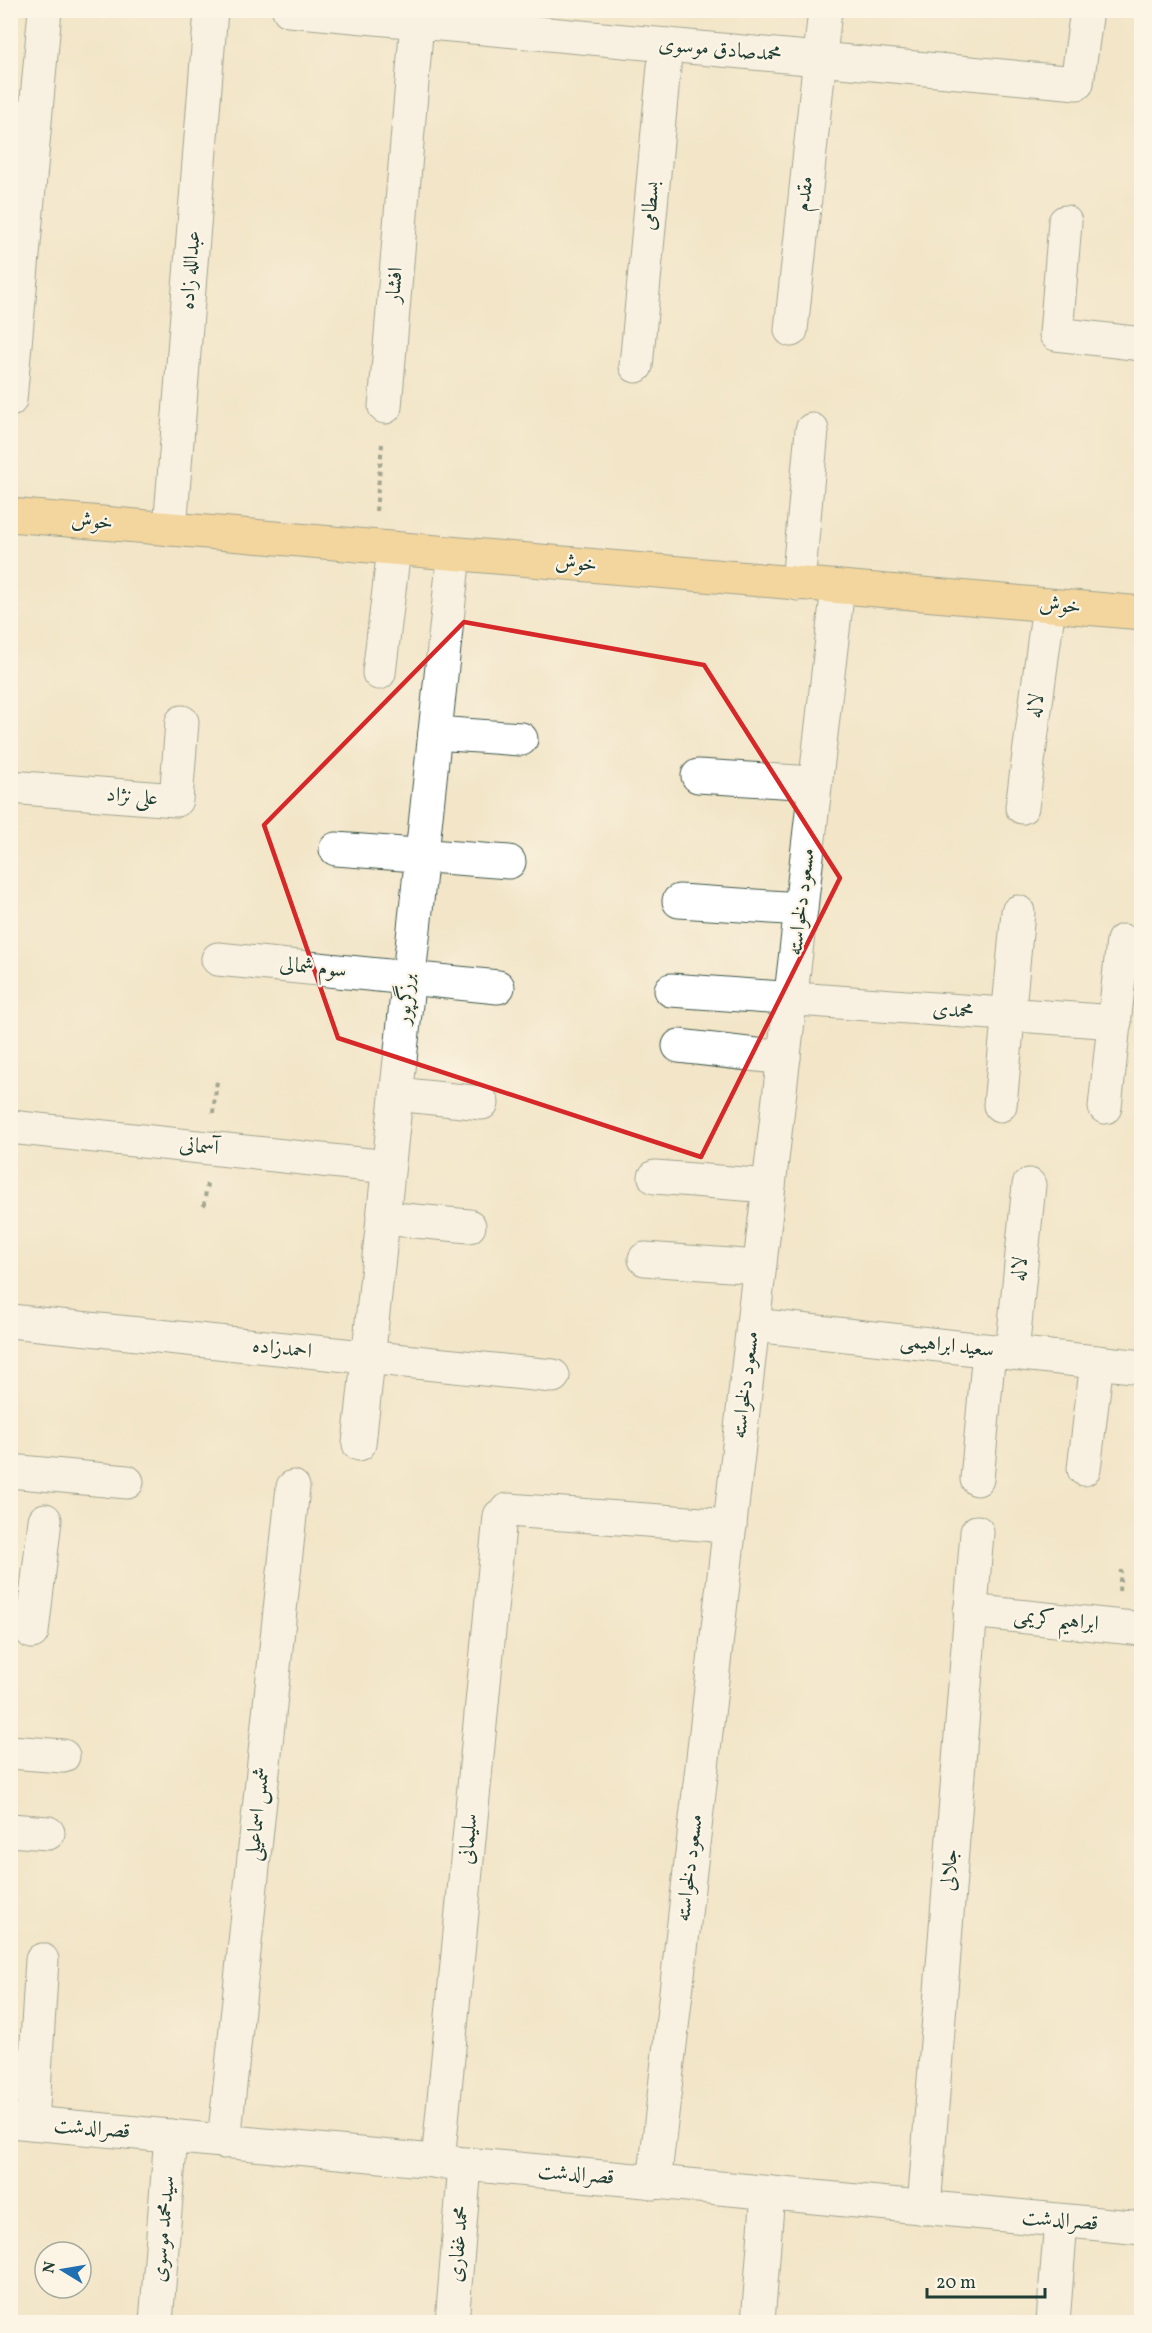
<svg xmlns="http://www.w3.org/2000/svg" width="1152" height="2333" viewBox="0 0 1152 2333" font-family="Vollkorn,Amiri,serif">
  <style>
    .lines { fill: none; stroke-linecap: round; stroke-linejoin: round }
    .minor-casing { stroke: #3f564a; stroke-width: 35 }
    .major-casing { stroke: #3f564a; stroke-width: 35 }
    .path { stroke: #3f564a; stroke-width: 4; stroke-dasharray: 4.5 4.5; stroke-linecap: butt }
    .minor { stroke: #fff; stroke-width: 33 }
    .major { stroke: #f4c16a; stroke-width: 33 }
    .marked { fill: none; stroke: #d62828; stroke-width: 4.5; stroke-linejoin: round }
    .labels { text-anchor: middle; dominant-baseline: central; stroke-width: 4.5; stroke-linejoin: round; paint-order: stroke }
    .street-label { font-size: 21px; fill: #1f3d34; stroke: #fcf5e5 }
  </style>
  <rect width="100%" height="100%" fill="#fcf5e5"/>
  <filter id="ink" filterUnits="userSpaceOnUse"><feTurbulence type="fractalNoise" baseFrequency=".0167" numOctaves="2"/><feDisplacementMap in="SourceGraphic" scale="12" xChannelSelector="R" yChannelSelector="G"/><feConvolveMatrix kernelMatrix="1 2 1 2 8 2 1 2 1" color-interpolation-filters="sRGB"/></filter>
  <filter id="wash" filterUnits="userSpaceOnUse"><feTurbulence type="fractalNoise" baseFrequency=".008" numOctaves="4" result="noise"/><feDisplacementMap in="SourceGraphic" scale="24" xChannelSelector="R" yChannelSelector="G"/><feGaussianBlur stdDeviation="1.35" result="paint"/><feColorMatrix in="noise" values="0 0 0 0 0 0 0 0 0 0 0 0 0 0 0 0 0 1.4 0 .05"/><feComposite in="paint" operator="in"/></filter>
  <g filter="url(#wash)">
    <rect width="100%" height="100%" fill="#f2e5c8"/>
  </g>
  <g filter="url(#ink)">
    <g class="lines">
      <defs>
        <g id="minor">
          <path d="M289,10L1077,83L1087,10"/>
          <path d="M1065,222L1056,334L1142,344"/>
          <path d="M791,330L825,10"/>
          <path d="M636,366L666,45"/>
          <path d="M10,400L45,10"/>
          <path d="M385,407L417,22"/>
          <path d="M170,529L211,10"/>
          <path d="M798,584L812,430"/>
          <path d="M379,673L394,549"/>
          <path d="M435,733L521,739"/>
          <path d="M698,776L815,783"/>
          <path d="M10,787L176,800L182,722"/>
          <path d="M1022,807L1049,605"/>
          <path d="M336,849L509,862"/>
          <path d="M679,901L801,909"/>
          <path d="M218,959L498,987"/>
          <path d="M671,990L1115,1022"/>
          <path d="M679,1046L784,1058"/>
          <path d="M396,1094L482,1103"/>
          <path d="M1000,1105L1018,912"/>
          <path d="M1105,1107L1123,941"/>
          <path d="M10,1127L388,1167"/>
          <path d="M655,1177L769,1186"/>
          <path d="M383,1218L469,1226"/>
          <path d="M645,1259L759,1267"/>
          <path d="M10,1321L553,1376"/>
          <path d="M753,1325L1142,1367"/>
          <path d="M1012,1353L1029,1185"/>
          <path d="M359,1444L454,554"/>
          <path d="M1084,1469L1097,1362"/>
          <path d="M10,1471L127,1482"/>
          <path d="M977,1479L989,1351"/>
          <path d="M508,1510L730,1526"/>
          <path d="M970,1611L1142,1629"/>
          <path d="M32,1632L45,1520"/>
          <path d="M10,1752L63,1756"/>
          <path d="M10,1830L48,1833"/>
          <path d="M10,2121L1142,2228"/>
          <path d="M32,2123L42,1960"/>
          <path d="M224,2142L293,1487"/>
          <path d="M438,2162L500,1516"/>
          <path d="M654,2183L838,587"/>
          <path d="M924,2208L977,1532"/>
          <path d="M156,2322L171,2136"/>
          <path d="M452,2322L465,2165"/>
          <path d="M758,2322L768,2193"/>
          <path d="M1053,2322L1061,2221"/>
        </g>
        <path id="major" d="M10,515L1142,613"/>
      </defs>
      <use href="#minor" class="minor-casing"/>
      <use href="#major" class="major-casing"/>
      <g class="path">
        <path d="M376,511L382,444"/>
        <path d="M213,1113L217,1081"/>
        <path d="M204,1206L207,1183"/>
        <path d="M1119,1591L1121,1570"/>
      </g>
      <use href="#minor" class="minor"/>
      <use href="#major" class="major"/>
    </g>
  </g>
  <path d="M0 0H1152V2333H0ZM464,622L704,665L840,878L701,1157L338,1038L264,825Z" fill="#f2e5c8" fill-opacity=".55" fill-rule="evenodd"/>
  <path class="marked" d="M464,622L704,665L840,878L701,1157L338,1038L264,825Z"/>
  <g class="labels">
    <g class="street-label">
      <text transform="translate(720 50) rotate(5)">محمدصادق موسوی</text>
      <text transform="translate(805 194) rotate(-84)">مقدم</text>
      <text transform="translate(651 206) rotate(-85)">بسطامی</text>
      <text transform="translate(191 270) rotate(-85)">عبدالله زاده</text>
      <text transform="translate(395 285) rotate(-85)">افشار</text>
      <text transform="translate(92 522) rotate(5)">خوش</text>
      <text transform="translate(576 564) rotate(5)">خوش</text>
      <text transform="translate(1060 606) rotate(5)">خوش</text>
      <text transform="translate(1036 706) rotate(-82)">لاله</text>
      <text transform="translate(132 797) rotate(5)">علی نژاد</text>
      <text transform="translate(802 902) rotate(-83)">مسعود دلخواسته</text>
      <text transform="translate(313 968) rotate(6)">سوم شمالی</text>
      <text transform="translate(406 999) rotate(-84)">برزگرپور</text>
      <text transform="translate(953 1011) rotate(4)">محمدی</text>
      <text transform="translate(199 1147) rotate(6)">آسمانی</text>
      <text transform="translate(1020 1269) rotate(-84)">لاله</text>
      <text transform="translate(947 1346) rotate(6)">سعید ابراهیمی</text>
      <text transform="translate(282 1349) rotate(6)">احمدزاده</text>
      <text transform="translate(746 1385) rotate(-83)">مسعود دلخواسته</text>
      <text transform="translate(1056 1620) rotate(6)">ابراهیم کریمی</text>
      <text transform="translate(258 1814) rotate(-84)">شمس اسماعیلی</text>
      <text transform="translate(469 1839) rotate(-85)">سلیمانی</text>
      <text transform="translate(690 1868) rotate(-83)">مسعود دلخواسته</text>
      <text transform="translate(950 1870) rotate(-86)">جلالی</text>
      <text transform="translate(92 2129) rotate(5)">قصرالدشت</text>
      <text transform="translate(576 2175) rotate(5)">قصرالدشت</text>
      <text transform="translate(1060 2221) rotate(5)">قصرالدشت</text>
      <text transform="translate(164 2229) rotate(-85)">سیدمحمد موسوی</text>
      <text transform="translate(459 2244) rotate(-85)">محمد غفاری</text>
    </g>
  </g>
  <rect width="1152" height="2333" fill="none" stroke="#fcf5e5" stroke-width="36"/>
  <g transform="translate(63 2270) rotate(281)"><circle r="28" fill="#fcf5e5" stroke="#a4ab9e" stroke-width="1.5"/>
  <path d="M0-4.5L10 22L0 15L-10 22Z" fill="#1f6fb2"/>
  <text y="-9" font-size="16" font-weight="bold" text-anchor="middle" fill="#1f3d34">N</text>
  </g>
  <path d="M927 2288v9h118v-9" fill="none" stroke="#1f3d34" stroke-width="3"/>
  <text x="936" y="2288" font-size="18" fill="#1f3d34" stroke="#fcf5e5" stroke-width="4.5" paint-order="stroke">20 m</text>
</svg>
